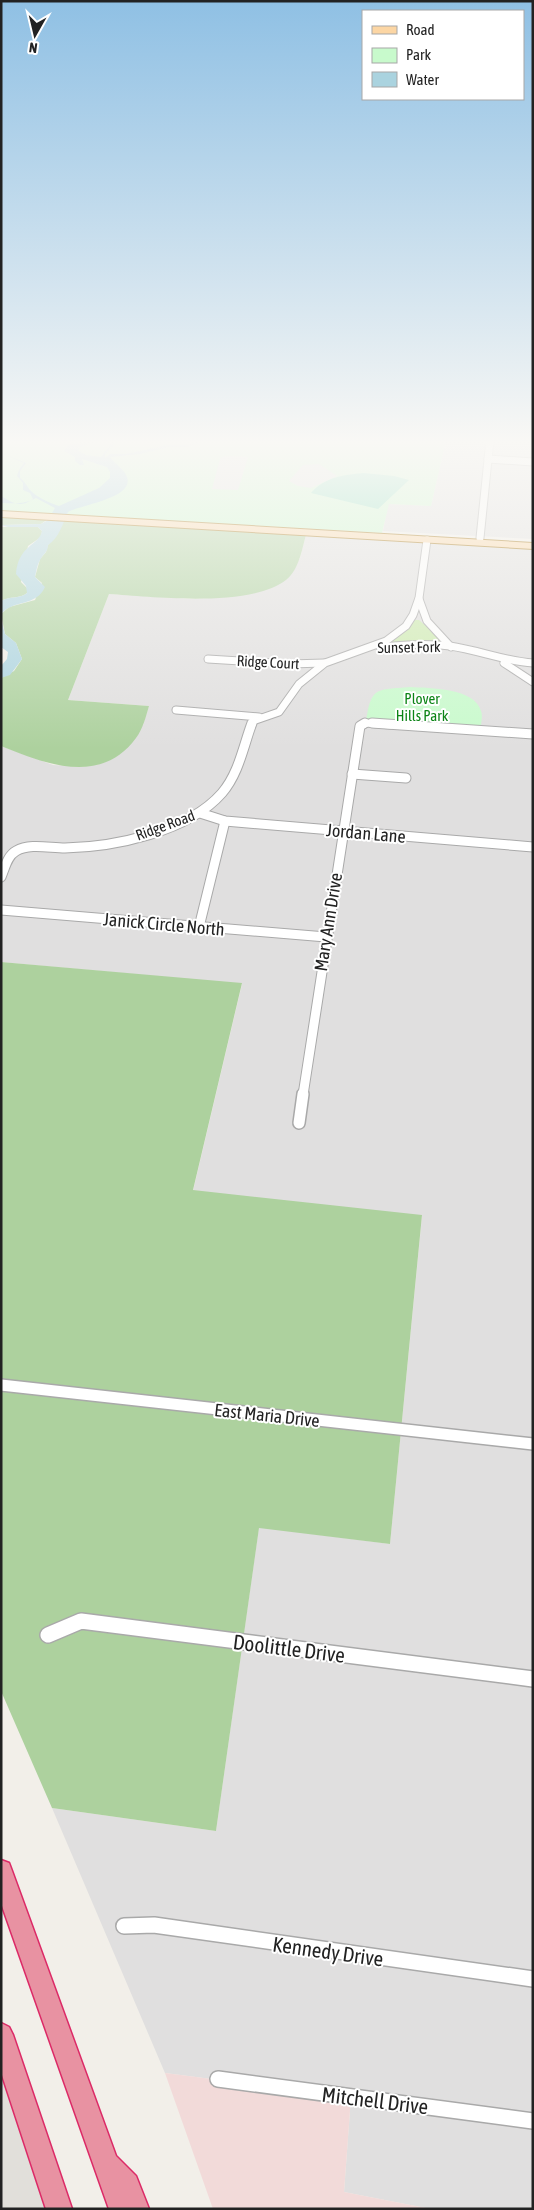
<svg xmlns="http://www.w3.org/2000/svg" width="534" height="2210" viewBox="0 0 534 2210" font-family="'Asap Condensed',sans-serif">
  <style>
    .residential { fill: #e0dfdf }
    .commercial { fill: #f2dad9 }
    .airport { fill: #e1dfda }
    .grass { fill: #cdebb0 }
    .forest { fill: #add19e }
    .park { fill: #c8facc }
    .pitch { fill: #88e0be }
    .parking { fill: #e2e2e2 }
    .water { fill: #aad3df }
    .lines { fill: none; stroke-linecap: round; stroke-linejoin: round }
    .minor-far3-casing { stroke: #a9a9a9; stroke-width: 9 }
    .minor-far2-casing { stroke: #a9a9a9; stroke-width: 11 }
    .minor-far1-casing { stroke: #a9a9a9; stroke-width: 14 }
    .minor-casing { stroke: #a9a9a9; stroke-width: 18 }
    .major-casing { stroke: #a06b00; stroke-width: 2 }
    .highway-casing { stroke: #dc2a67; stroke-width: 3 }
    .minor-far3 { stroke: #fff; stroke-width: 7 }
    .minor-far2 { stroke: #fff; stroke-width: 9 }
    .minor-far1 { stroke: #fff; stroke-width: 11 }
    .minor { stroke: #fff; stroke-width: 15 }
    .major { fill: #fcd6a4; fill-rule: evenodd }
    .highway { fill: #e892a2; fill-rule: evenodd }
    .labels { text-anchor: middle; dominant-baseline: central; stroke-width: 4; stroke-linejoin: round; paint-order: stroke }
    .far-street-label { font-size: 15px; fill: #222; stroke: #fff }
    .far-park-label { font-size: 15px; fill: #0c8416; stroke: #fff }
    .street-label { font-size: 18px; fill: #222; stroke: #fff }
    .near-street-label { font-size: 21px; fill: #222; stroke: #fff }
  </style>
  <rect width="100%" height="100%" fill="#f2efe9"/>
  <g class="residential">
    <path d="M446,440H533V539L383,531L388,504L431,506Z"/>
    <path d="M306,535L533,548V2209H431L344,2192L351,2097L165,2073L52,1808L216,1831L259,1527L390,1544L422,1216L193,1191L242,984L1,962V746L53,765L84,767L99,764L143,725L149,706L68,700L109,594L193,599L223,597L287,579L300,558Z"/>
  </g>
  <path class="commercial" d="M165,2073L351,2097L344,2192L431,2209H213Z"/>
  <path class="airport" d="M1,2035L59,2209H1Z"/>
  <path class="grass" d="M415,620H419L444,642H388L404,632Z"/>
  <g class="forest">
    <path d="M1,516L48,519L41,524L1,525Z"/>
    <path d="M64,520L306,535C302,549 299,570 286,580C250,608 153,597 109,594L68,700L149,706C146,716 143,729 136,738C101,786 45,764 1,746V678L14,671L22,659L16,643L5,634L1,614L9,607L35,600L42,583L35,577L40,559L46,552L48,545Z"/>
    <path d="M1,527H38L42,531L41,537L28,546L21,582L28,589L27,593C21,599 9,596 1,601Z"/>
    <path d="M1,962L242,983L193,1190L422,1215L390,1544L259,1528L216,1831L52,1808L1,1691Z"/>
  </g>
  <g class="park">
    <path d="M1,440H446L431,506L389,504L382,533L1,511Z"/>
    <path d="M410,687C430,688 475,688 481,711C483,716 481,724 480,730L366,723C371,686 376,690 410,687Z"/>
  </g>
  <path class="pitch" d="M363,473L394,476L409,480L378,509L311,493C324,477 344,475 363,473Z"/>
  <g class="parking">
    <path d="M231,456L248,457L238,490L212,489L220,459L222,457Z"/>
    <path d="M319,464L337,476L311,488L298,486L289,481L303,465Z"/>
  </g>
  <g class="water">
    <path d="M88,440H101L79,447V451L86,455L101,457L114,440H118L105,454V458L110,454H126L168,445H189L198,440H208L186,447H169L140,454L110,457C114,463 124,469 127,477C135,498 80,505 68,512C63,523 59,538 48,545C48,552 43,554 40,560C37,565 36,572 35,577L45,587C36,607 14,599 1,614V601C9,596 21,599 27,593L26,586L16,574C18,545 39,546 42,531L38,527H8L1,525L41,524L48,520L55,508L36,498C23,505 15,503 1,503V496C12,502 19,509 33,499L30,493L23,490V483L17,476L19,470L24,463L1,453L26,463L20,471V478C25,482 26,485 30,490C36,497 50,503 59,506L99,488L110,478V472L107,467L82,459L84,465H80L75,461V457L64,451L68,445Z"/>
    <path d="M1,619L5,634L16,643L22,659L10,675L1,678V666L7,659L8,652L1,647Z"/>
  </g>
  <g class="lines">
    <defs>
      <g id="minor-far3">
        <path d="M488,459L533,462"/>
        <path d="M480,538L490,440"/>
        <path d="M419,599L427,621L451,647"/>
        <path d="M380,647C403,645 427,643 450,646C478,650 504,661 533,663"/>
        <path d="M208,659L290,664L324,663"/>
        <path d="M504,663L533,682"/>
        <path d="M176,710L259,717"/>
        <path d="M252,725L253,721L279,712L299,684L325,663L386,641L406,626L413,615L419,598L427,540"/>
        <path d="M363,725L366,723L391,725"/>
      </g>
      <g id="minor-far2">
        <path d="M372,723L533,734"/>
        <path d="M352,774L406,778"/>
        <path d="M200,813L225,821L533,847"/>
        <path d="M1,877C5,868 7,856 16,851C30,843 49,848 65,848C114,847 188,832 222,793C239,773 243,747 252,723"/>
        <path d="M1,910L326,937"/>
        <path d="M199,927L225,821"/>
        <path d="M303,1095L360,726L365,723"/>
      </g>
      <g id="minor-far1">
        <path d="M299,1123L303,1094"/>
        <path d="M1,1385L533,1444"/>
      </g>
      <g id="minor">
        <path d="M48,1635L81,1621L533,1679"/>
        <path d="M124,1926L154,1925L533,1979"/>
        <path d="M218,2079L533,2121"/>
      </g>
      <path id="major" d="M1,511L533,543V549L1,517Z"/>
      <g id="highway">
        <path d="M1,1860L9,1863L12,1871L116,2156L136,2176L149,2209H109L1,1903Z"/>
        <path d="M1,2023L9,2027L13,2035L72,2209H46L1,2072Z"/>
      </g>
    </defs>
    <use href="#minor-far3" class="minor-far3-casing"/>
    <use href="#minor-far2" class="minor-far2-casing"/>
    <use href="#minor-far1" class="minor-far1-casing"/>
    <use href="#minor" class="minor-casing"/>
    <use href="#major" class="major-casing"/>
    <use href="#highway" class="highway-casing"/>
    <use href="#minor-far3" class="minor-far3"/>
    <use href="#minor-far2" class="minor-far2"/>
    <use href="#minor-far1" class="minor-far1"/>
    <use href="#minor" class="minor"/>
    <use href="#major" class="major"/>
    <use href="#highway" class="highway"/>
  </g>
  <linearGradient id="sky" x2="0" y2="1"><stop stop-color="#8fc0e4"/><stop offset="0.59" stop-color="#f9f8f5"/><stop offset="1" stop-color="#f9f8f5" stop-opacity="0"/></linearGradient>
  <rect width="534" height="749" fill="url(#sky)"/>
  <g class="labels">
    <g class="far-street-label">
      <text transform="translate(409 647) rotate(-1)">Sunset Fork</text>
      <text transform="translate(268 662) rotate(3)">Ridge Court</text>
      <text transform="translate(165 825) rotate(-20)">Ridge Road</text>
    </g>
    <g class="far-park-label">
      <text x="422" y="698">Plover<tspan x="422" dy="17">Hills Park</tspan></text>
    </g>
    <g class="street-label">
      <text transform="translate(366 833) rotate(5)">Jordan Lane</text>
      <text transform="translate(328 922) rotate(-81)">Mary Ann Drive</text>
      <text transform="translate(164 924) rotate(5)">Janick Circle North</text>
      <text transform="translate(267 1415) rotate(6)">East Maria Drive</text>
    </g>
    <g class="near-street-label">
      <text transform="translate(289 1648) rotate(7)">Doolittle Drive</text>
      <text transform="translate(328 1951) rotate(8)">Kennedy Drive</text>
      <text transform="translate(375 2100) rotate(7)">Mitchell Drive</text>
    </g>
  </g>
  <rect width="534" height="2210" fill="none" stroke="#222222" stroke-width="5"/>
  <rect x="362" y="10" width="162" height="90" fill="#ffffff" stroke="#a7a7a7"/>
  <rect x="372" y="26" width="25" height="8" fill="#fcd6a4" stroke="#a7a7a7"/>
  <text x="406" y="35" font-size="15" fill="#222222">Road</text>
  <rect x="372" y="48" width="25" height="15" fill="#c8facc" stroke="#a7a7a7"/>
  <text x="406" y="60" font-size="15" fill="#222222">Park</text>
  <rect x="372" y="72" width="25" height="15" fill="#aad3df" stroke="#a7a7a7"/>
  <text x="406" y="85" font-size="15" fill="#222222">Water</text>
  <g transform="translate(35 35) rotate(188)" stroke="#ffffff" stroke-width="4" paint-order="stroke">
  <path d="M0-4L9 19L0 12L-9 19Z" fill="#222222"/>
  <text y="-8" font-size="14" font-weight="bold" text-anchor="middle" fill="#222222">N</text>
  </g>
</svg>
